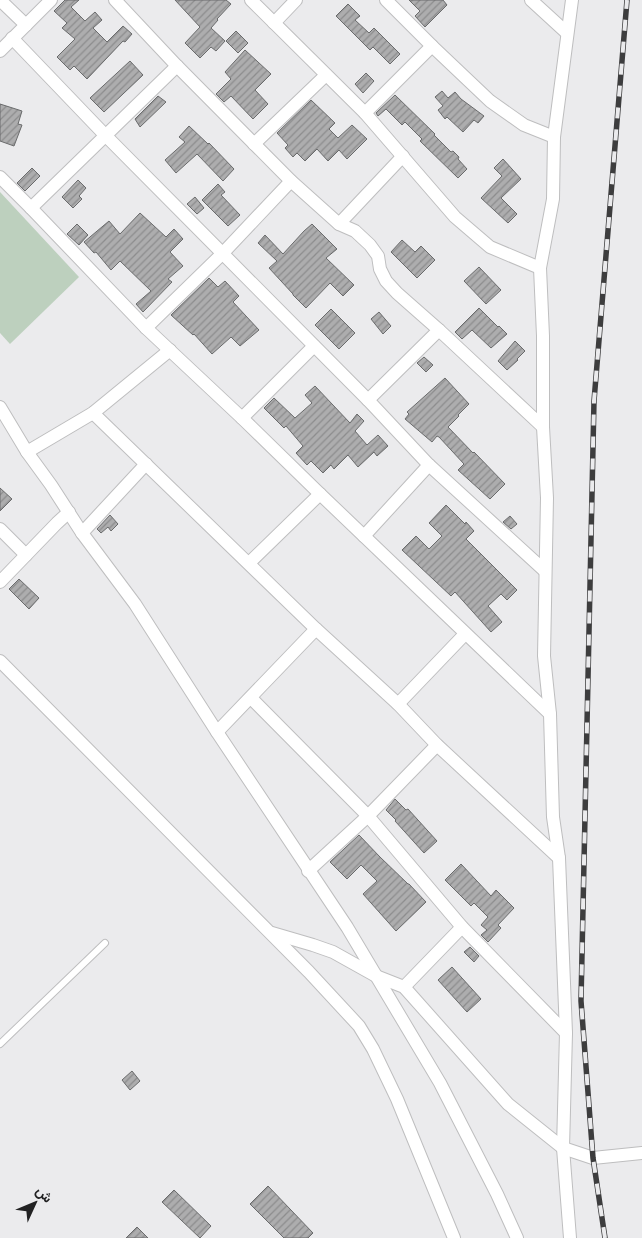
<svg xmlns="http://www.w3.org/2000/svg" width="642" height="1238" viewBox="0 0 642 1238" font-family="Arial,Vazirmatn,sans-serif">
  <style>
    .green { fill: #bdd0be }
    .building { fill: url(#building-hatch); stroke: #6a6b6c }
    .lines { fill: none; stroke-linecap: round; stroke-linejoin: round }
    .service-casing { stroke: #bebebf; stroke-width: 8 }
    .minor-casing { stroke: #bebebf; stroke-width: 14 }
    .service { stroke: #fff; stroke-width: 6 }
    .minor { stroke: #fff; stroke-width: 12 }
    .rail-casing { stroke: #3d3d3e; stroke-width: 5.5 }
    .rail { stroke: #ebebed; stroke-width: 4; stroke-dasharray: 11; stroke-linecap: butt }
  </style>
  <defs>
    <pattern id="building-hatch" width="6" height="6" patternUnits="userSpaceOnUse" patternTransform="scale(1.25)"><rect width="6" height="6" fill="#adadae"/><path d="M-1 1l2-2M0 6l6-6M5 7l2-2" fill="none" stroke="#8c8c8d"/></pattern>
  </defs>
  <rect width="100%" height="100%" fill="#ebebed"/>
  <path class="green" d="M0,192L79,277L10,344L0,333Z"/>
  <g class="building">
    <path d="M65,0H79L71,7L85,21L95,12L102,20L93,28L107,42L123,26L132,34L125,42L123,41L87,79L74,66L70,70L57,57L75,39L62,28L67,23L54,11Z"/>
    <path d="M175,0H226L231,4L217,19L218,20L211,28L225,41L216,51L211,47L200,58L185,43L200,27Z"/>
    <path d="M409,0H443L447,5L425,27L415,16L420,11Z"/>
    <path d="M348,4L360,16L355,20L369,33L374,28L400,54L390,64L373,47L370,50L336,16Z"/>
    <path d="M236,31L248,43L238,53L226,41Z"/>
    <path d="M245,50L271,74L255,90L268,104L253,119L231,96L224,102L216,94L231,79L225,72Z"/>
    <path d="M130,61L143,75L104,112L90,98Z"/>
    <path d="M366,73L374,81L363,93L355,84Z"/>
    <path d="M442,91L448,98L455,92L461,99L484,116L478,123L474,120L463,132L447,117L445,119L438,110L443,106L435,97Z"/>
    <path d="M395,95L435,134L434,135L451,152L453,151L459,157L458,159L467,169L458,178L420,141L422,139L405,122L402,125L386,109L378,116L376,113Z"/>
    <path d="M158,96L166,102L140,127L135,119Z"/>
    <path d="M311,100L335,123L329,129L338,138L352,125L367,139L347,159L339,150L328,161L317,149L305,161L297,153L293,157L285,148L288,145L277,133Z"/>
    <path d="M0,104L22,111L18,124L22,125L14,146L0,141Z"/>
    <path d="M189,126L208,144L209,143L234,169L223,181L197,154L176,173L165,160L185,142L179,137Z"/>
    <path d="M503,159L521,179L501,198L517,214L508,223L481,198L502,176L494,168Z"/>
    <path d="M32,168L40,176L25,191L17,183Z"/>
    <path d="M78,180L86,188L79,196L82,199L73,208L62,197Z"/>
    <path d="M218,184L225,192L221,195L240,215L228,226L202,200Z"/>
    <path d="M195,197L204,208L197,214L187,204Z"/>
    <path d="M140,213L166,237L174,229L183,239L170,252L183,266L168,279L172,282L143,312L136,304L151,291L120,261L111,270L96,252L94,253L84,242L109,221L120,234Z"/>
    <path d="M77,224L88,235L79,245L67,234Z"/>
    <path d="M312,224L337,249L326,258L354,285L343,296L330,283L306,308L293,295V294L269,268L277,261L258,243L265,235L283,254L304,231Z"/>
    <path d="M402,240L415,252L421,246L435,260L417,278L391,252Z"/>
    <path d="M479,267L501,290L486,304L464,281Z"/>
    <path d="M209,278L218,287L225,281L239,296L233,302L259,330L240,346L231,337L212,354L194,334L193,335L171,315Z"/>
    <path d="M479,308L498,327L499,326L507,334L491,348L472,330L462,339L455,332Z"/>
    <path d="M331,309L355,333L339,349L315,325Z"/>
    <path d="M379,312L391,326L383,334L371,319Z"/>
    <path d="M515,341L525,351L517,359L518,360L507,370L498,361Z"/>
    <path d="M424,357L433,365L426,372L417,363Z"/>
    <path d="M445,378L469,404L458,415L459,416L448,427L473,453L474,452L505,484L490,499L458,470L464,464L439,437L437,436L432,442L405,419L409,414L407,412Z"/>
    <path d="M315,386L350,423L357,414L364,421L355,431L367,445L378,435L388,446L377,456L374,452L358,467L348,455L334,469L331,465L323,473L311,461L307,465L296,453L303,446L286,426L284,428L264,408L274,398L295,418L312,403L305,395Z"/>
    <path d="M0,488L12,499L0,511Z"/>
    <path d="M446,505L465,524L466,522L474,531L466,539L517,590L507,600L501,594L488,606L502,622L491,632L455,592L451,596L402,550L416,536L429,549L442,536L429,523Z"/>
    <path d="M110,515L118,524L111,531L108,527L101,533L97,529Z"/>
    <path d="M510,516L517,524L511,529L503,522Z"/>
    <path d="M19,579L39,598L29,609L9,589Z"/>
    <path d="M395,799L406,810L408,809L437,841L424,853L395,821L396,820L386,810Z"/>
    <path d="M359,835L380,857L408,884H409L426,902L396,931L363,894L377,881L361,865L347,879L330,862Z"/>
    <path d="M461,864L491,896L496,890L514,908L498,925L501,928L488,942L481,935L487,930L481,925L488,917L474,903L471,906L445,880Z"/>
    <path d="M470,947L479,956L474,962L464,952Z"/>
    <path d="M452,967L481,999L467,1012L438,980Z"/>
    <path d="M132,1071L140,1081L130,1090L122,1080Z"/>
    <path d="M268,1186L313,1233L308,1238H284L250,1204Z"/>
    <path d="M174,1190L211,1226L200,1238L162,1202Z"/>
    <path d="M137,1227L148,1238H126Z"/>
  </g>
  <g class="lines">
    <defs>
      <path id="service" d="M0,1044L105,943"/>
      <g id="minor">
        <path d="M0,0L26,25"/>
        <path d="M115,0L177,66L291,181L339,224L355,231L370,245L378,256L380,269L386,281L397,293L439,330L543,427"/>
        <path d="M251,0L365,113L455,217L490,247L540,268"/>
        <path d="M386,0L432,46L490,101L524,125L554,137"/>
        <path d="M531,0L567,33"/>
        <path d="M274,23L296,0"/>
        <path d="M12,38L105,135L368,400L429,465L545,571"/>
        <path d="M0,51L51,0"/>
        <path d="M365,113L432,46"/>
        <path d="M254,144L326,75"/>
        <path d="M0,177L31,208L146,328L242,418L320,494L550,714"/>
        <path d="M31,208L177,66"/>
        <path d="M339,224L403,156"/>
        <path d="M146,328L222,254L291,181"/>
        <path d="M368,400L439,330"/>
        <path d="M0,407L27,452L51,485L82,533L135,604L217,732L347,927L440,1083L497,1194L517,1238"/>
        <path d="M93,413L316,629L398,704L437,745L559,858"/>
        <path d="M242,418L314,346"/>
        <path d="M27,452L93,413L170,350"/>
        <path d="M0,529L26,555"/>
        <path d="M82,533L146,464"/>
        <path d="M364,536L429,465"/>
        <path d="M249,563L320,494"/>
        <path d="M0,582L57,523L69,512"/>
        <path d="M0,661L309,972L359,1026L373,1049L397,1099L454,1238"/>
        <path d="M251,698L368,816L462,927L566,1033"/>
        <path d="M398,704L465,634"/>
        <path d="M217,732L316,629"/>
        <path d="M308,871L368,816L437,745"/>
        <path d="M272,933L313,945L333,952L376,976L404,987L508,1104L563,1148L593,1158L642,1153"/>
        <path d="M404,987L462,927"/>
        <path d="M570,1238L563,1148L566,1033L559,858L553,817L550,714L544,656L547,498L543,427V336L540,268L553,199L554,137L572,0"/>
      </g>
    </defs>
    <use href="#service" class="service-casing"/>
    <use href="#minor" class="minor-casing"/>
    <use href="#service" class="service"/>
    <use href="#minor" class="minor"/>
    <defs>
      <path id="rail" d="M605,1238L593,1158L581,1001L594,401L627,0"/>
    </defs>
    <use href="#rail" class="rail-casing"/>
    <use href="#rail" class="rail"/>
  </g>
  <g transform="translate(35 1203) rotate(46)" stroke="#ebebed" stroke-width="4" paint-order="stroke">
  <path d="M0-4L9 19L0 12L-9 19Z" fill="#222223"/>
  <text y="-8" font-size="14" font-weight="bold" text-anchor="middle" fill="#222223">ش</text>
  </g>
</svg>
